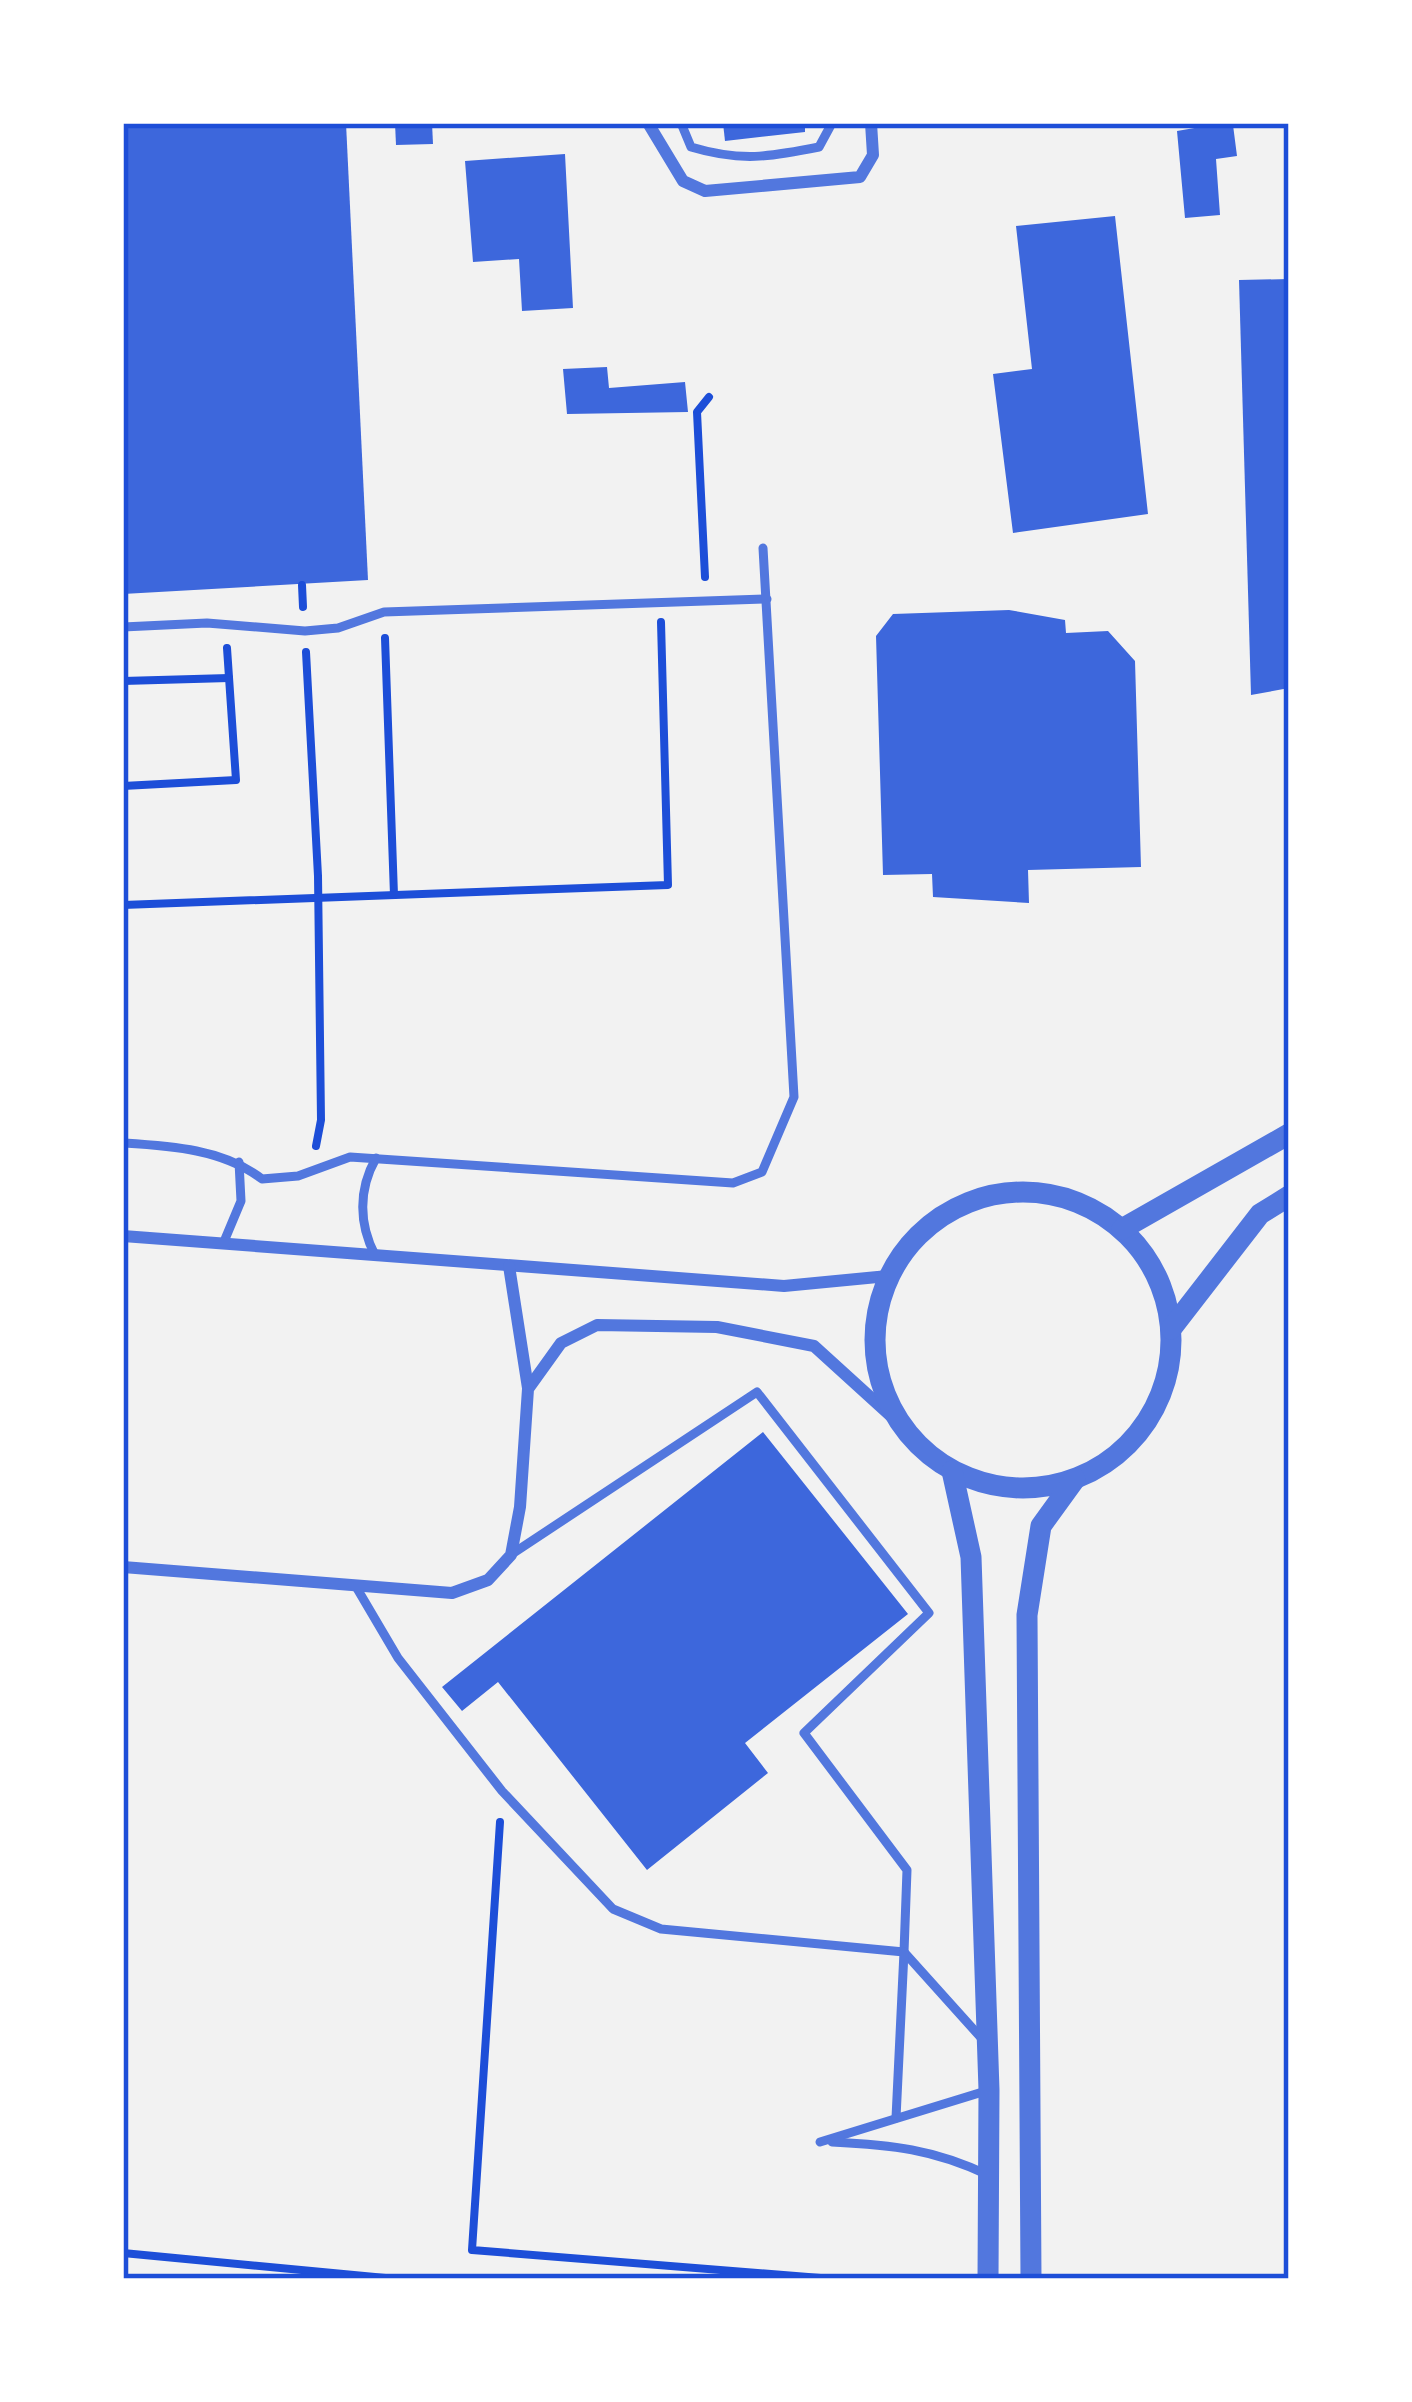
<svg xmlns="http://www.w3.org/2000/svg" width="1412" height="2402" viewBox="0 0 1412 2402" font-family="'IBM Plex Sans',sans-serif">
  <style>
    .building { fill: #3d67dc }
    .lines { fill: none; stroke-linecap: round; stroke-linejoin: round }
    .path { stroke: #1d4ed8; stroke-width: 8 }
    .service { stroke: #5277de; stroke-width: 9 }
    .minor { stroke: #5277de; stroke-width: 12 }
    .tertiary { stroke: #5277de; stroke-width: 21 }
    .neatline { fill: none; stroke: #1d4ed8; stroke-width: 4.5 }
  </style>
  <rect width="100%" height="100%" fill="#f2f2f2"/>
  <g class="building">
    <path d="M123,123H346L368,580L123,594Z"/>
    <path d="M395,123H432L433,144L396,145Z"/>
    <path d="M723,123H805V132L725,141Z"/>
    <path d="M1212,125H1233L1237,156L1216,159L1220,215L1185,218L1177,131Z"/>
    <path d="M565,154L573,308L522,311L519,259L473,262L465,161Z"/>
    <path d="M1115,216L1148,514L1013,533L993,374L1032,369L1016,226Z"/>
    <path d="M1289,279V688L1251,695L1239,280Z"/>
    <path d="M607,367L609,388L685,382L688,412L567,414L563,369Z"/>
    <path d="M1009,610L1065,620L1066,633L1108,631L1135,661L1141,867L1028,870L1029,903L933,897L932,874L883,875L876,636L893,614Z"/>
    <path d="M763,1432L908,1614L745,1743L768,1773L647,1870L498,1682L462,1711L442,1687Z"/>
  </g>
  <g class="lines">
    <g class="path">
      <path d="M705,577L697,412L709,397"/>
      <path d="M302,585L303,607"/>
      <path d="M385,638L394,895"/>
      <path d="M306,652L318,876L321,1120L316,1146"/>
      <path d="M123,681L229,678"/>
      <path d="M123,786L236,780L227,648"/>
      <path d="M123,905L668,885L661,622"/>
      <path d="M500,1822L472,2250L833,2279"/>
      <path d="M123,2253L396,2279"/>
    </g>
    <g class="service">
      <path d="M681,123L691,147C741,162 769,157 819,147L832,123"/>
      <path d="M123,627L207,623L305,631L338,628L384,612L767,599"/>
      <path d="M123,1143C171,1146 223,1149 262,1179L298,1176L350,1157L733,1183L762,1172L794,1097L763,548"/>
      <path d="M223,1244L241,1201L239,1162"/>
      <path d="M375,1255C359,1224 358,1190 376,1158"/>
      <path d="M355,1585L398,1658L502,1791L613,1909L661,1929L904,1952L907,1870L804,1733L929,1613L757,1392L512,1554"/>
      <path d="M904,1952L984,2041"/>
      <path d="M896,2118L904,1952"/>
      <path d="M820,2142L989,2090"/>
      <path d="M832,2142C892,2145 933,2149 988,2175"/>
    </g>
    <g class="minor">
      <path d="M648,123L683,181L705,191L860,177L873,155L871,123"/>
      <path d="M123,1236L784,1286L888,1276"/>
      <path d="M509,1266L528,1388"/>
      <path d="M123,1567L452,1593L488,1580L511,1555L520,1507L528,1389L561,1343L597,1325L717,1327L814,1346L902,1426"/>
    </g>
    <g class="tertiary">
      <circle cx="1023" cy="1340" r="148"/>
      <path d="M1122,1229L1289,1134"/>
      <path d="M1171,1329L1260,1214L1289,1196"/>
      <path d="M952,1471L971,1557L989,2090L988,2279"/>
      <path d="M1031,2279L1027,1615L1041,1526L1075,1479"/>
    </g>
  </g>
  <rect width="1412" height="2402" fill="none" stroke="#ffffff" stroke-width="252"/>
  <rect x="126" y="126" width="1160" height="2150" class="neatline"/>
</svg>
